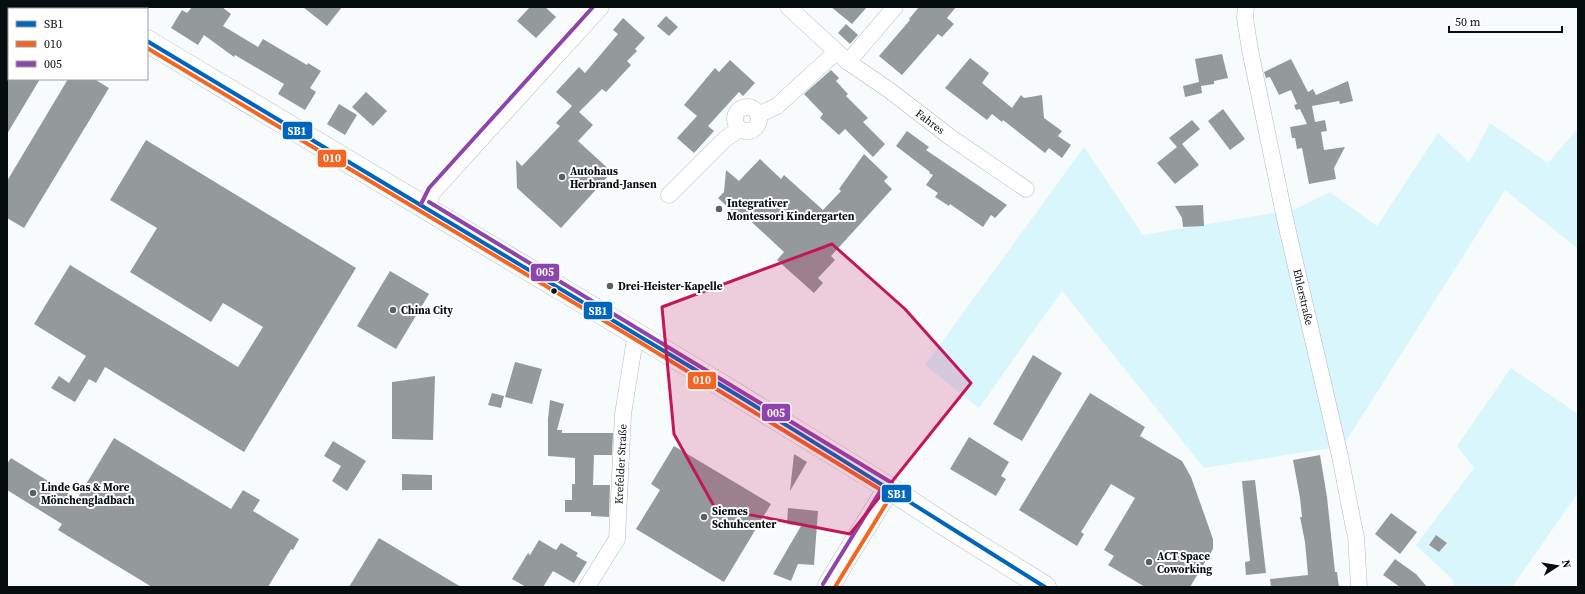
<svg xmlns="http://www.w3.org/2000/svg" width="1585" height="594" viewBox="0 0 1585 594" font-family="'Source Serif 4',serif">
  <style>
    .green { fill: #daf6fd }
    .building { fill: #949a9c }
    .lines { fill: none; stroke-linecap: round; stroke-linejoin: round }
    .street-casing { stroke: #b4babc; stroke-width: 17 }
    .secondary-casing { stroke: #b4babc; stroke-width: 23 }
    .primary-casing { stroke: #b4babc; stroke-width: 23 }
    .street { stroke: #fefeff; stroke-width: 16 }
    .secondary { stroke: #fefeff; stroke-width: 22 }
    .primary { stroke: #fefeff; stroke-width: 22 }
    .bus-1-casing { stroke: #fff; stroke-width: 7 }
    .bus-2-casing { stroke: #fff; stroke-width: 7 }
    .bus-3-casing { stroke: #fff; stroke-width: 7 }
    .bus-1 { stroke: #0065bd; stroke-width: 4 }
    .bus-2 { stroke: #f26522; stroke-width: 4 }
    .bus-3 { stroke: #8e44ad; stroke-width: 4 }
    .marked { fill: #c2185b; fill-opacity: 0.2; stroke: #c2185b; stroke-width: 3; stroke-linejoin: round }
    .poi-dot { fill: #5b6062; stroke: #fff; stroke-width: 1.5 }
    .bus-dot { fill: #060d0f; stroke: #fff; stroke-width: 1.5 }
    .labels { text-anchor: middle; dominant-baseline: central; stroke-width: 4; stroke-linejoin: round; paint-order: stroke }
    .street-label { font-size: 11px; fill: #060d0f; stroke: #fff }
    .poi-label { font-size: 11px; font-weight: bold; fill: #060d0f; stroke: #fff; text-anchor: start }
    .line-badge { stroke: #fff; stroke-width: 1.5 }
    .badge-label { font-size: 11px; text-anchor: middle; font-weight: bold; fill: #fff }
  </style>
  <rect width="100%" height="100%" fill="#f8fbfc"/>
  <g class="green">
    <path d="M1490,123L1548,163L1578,128V249L1505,190L1343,446L1204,468L1062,291L979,408L925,365L1084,147L1143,235L1295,209L1330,192L1377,226L1438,133L1469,162Z"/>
    <path d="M1511,368L1578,414V493L1512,587H1454V581L1416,545L1474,468L1457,446Z"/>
  </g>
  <g class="building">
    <path d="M192,7H222L231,14L223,26L258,47L263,39L307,65L308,63L321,71L310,88L316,92L305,110L278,94L284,84L235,55L234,57L204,35L198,45L171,28L182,10L187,13Z"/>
    <path d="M303,7H342L327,26Z"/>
    <path d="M530,7H545L556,17L536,38L517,21Z"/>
    <path d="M831,7H867L852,24Z"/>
    <path d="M919,7H956L947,18L954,24L942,37L938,34L902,75L879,56L910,20L909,19Z"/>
    <path d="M666,16L678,27L669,36L657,26Z"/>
    <path d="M623,18L645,38L635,49L637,51L627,61L631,65L606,92L602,89L579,112L593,125L578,141L612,172L561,228L517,188L516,160L522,166L560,126L556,123L572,106L556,92L579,67L585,73L618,34L613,30Z"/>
    <path d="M846,24L858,35L850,44L838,33Z"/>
    <path d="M1222,54L1228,78L1214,81V84L1201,86L1202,93L1185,97L1183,86L1199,82L1195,59Z"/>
    <path d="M970,58L989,73L982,83L1012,108L1021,95L1024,98L1042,95L1044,118L1062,131L1058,136L1071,145L1062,158L1049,148L1045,153L1003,120L1002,122L992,114L987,120L945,88Z"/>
    <path d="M1291,59L1308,92L1313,89L1316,95L1348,81L1353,101L1340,104L1339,101L1312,106L1315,122L1325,120L1327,131L1321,132L1324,150L1345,147L1334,168L1336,179L1309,184L1302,148L1297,149L1295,138H1292L1290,127L1307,124L1300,109L1296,110L1294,105L1297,104L1291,90L1279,95L1270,77L1266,78L1264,72Z"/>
    <path d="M730,60L755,83L743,96L739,92L708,126L714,131L694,153L677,138L697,116L684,105L715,68L719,72Z"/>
    <path d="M831,70L839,78L836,81L848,94L846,96L868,118L863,122L885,144L873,157L845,129L839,135L820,118L823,114L804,94Z"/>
    <path d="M7,79H40L7,134Z"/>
    <path d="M68,79H94L109,88L24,228L7,218V181Z"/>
    <path d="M366,92L387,111L373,126L352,107Z"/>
    <path d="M339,104L357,115L345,135L327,124Z"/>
    <path d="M1223,109L1245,139L1230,150L1208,121Z"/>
    <path d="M1192,120L1200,129L1182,144L1199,165L1175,184L1157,163L1177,147L1169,138Z"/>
    <path d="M907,131L929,147L926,150L1007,205L995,218L991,215L983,227L950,204L949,206L935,197L938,193L926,185L933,175L929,173L930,172L896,146Z"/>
    <path d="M146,140L356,268L244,452L105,367L96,383L89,379L75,402L51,388L59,376L69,383L86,356L34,324L70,265L238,367L263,327L223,303L211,322L130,272L157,228L110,200Z"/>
    <path d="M864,154L888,177L884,181L892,189L831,256L835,260L818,278L823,283L814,293L777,260L784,252L742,213L741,215L734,209L732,211L718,198L724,192L726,170L739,181L760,159L781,179L784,175L823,210L841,191L839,189Z"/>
    <path d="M1203,205L1204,226L1183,227L1182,218L1175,206Z"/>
    <path d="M390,271L429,294L396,349L357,326Z"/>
    <path d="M1033,355L1062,373L1022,441L993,424Z"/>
    <path d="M515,362L542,369L532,404L505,397Z"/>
    <path d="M435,376L433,440L392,439V382Z"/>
    <path d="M492,393L504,396L501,408L488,405Z"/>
    <path d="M1090,393L1145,427L1140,436L1182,461L1191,477L1213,539V549L1190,587H1145L1108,565L1114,556L1104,550L1135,498L1111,484L1081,532L1084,534L1077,546L1019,510Z"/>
    <path d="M550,400L564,404L557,430H562V433H613L612,455H594L593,485H610L609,517L591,516V512H565V500H572V484H575V458L548,456V419Z"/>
    <path d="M969,437L1009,462L1001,476L1006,479L996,496L950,469Z"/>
    <path d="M114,438L231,509L243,490L260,500L253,511L299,539L293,550L291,549L268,587H152L58,530L62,524L7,490V464L11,458L77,499Z"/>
    <path d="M333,441L366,461L347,491L332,481L341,466L324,456Z"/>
    <path d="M674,446L771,504L724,582L636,529L660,490L651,484Z"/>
    <path d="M794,454L807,462L790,491Z"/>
    <path d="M1320,455L1327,497L1335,572H1337L1339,587H1271L1270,579L1308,575L1305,542L1300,517H1302L1300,498L1293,460Z"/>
    <path d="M402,474L432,475V490H402Z"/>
    <path d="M1255,480L1266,573L1246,575L1245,562L1250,561L1242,481Z"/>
    <path d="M788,508L818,511L814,565L798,564L791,581L773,574L801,526L787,524Z"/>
    <path d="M1391,513L1417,532L1400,554L1375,534Z"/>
    <path d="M1436,535L1447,543L1439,552L1429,545Z"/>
    <path d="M379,538L461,587H349Z"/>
    <path d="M539,540L556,550L561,543L578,553L576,556L587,562L574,583L553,571L543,587H526L512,579L528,553L530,555Z"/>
    <path d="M1395,559L1416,574L1427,587H1400L1383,575Z"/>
  </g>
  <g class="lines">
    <defs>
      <g id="street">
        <path d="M788,7L848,62L889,90L950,137L1026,189"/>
        <path d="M1246,7L1245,18L1250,50L1285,219L1340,456L1353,523L1356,537L1359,587"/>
        <path d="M848,62L895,7"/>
        <circle cx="747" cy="119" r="12"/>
        <path d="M758,115L777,106L836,52"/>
        <path d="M669,195L725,139L740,129"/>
        <path d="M426,207L433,192L601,7"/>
        <path d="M587,587L617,539L623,414L636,333"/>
      </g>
      <path id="secondary" d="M828,587L854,544L889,488"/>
      <g id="primary">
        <path d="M91,7L94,9"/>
        <path d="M147,41L708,377L889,488L942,523L1045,587"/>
      </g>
    </defs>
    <use href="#street" class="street-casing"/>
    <use href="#secondary" class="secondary-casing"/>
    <use href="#primary" class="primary-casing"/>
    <use href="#street" class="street"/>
    <use href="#secondary" class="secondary"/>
    <use href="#primary" class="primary"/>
    <defs>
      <path id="bus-1" d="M147,41C334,153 522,264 709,378C822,446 933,517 1045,587"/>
      <g id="bus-2">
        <path d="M147,48L633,338L886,493"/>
        <path d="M835,587L894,491"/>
      </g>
      <g id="bus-3">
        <path d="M429,202L892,483"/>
        <path d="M421,204L429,188L593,7"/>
        <path d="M823,584L884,485"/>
      </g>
    </defs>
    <use href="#bus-1" class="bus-1-casing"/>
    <use href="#bus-2" class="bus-2-casing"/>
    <use href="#bus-3" class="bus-3-casing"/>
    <use href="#bus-1" class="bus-1"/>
    <use href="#bus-2" class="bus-2"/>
    <use href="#bus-3" class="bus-3"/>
  </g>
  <path class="marked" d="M832,244L905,309L971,383L850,534L715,508L674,434L662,307Z"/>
  <g class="poi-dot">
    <circle cx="562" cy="177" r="4"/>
    <circle cx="719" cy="209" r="4"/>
    <circle cx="610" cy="286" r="4"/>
    <circle cx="393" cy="310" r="4"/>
    <circle cx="33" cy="493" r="4"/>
    <circle cx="704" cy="517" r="4"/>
    <circle cx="1149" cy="562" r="4"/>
  </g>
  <circle class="bus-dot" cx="554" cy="291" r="3.5"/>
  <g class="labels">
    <g class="street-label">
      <text transform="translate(930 122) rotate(37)">Fahres</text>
      <text transform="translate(1303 297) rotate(77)">Ehlerstraße</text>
      <text transform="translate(621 464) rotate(-87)">Krefelder Straße</text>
    </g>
    <g class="poi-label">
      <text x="570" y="171">Autohaus<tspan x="570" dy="13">Herbrand-Jansen</tspan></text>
      <text x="727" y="203">Integrativer<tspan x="727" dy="13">Montessori Kindergarten</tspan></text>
      <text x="618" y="286">Drei-Heister-Kapelle</text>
      <text x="401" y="310">China City</text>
      <text x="41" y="487">Linde Gas &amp; More<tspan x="41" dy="13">Mönchengladbach</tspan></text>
      <text x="712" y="511">Siemes<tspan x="712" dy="13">Schuhcenter</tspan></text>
      <text x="1157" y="556">ACT Space<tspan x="1157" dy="13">Coworking</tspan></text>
    </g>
  </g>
  <g class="line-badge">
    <rect x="282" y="121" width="31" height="19" rx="4" fill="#0065bd"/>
    <rect x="317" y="149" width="30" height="19" rx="4" fill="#f26522"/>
    <rect x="530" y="263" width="30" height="19" rx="4" fill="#8e44ad"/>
    <rect x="583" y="301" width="30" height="19" rx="4" fill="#0065bd"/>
    <rect x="687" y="371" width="30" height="19" rx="4" fill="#f26522"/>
    <rect x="761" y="403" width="30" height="19" rx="4" fill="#8e44ad"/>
    <rect x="881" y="484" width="31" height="19" rx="4" fill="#0065bd"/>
  </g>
  <g class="badge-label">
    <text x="297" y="135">SB1</text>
    <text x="332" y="162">010</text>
    <text x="545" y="276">005</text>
    <text x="598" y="315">SB1</text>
    <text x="702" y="384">010</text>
    <text x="776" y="417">005</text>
    <text x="897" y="498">SB1</text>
  </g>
  <rect width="1585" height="594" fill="none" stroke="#060d0f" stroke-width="16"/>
  <rect x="8" y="8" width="140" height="72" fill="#ffffff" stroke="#9b9e9f"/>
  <rect x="16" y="21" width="20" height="6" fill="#0065bd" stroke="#9b9e9f"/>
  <text x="44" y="28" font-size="12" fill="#060d0f">SB1</text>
  <rect x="16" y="41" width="20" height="6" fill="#f26522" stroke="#9b9e9f"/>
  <text x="44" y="48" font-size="12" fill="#060d0f">010</text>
  <rect x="16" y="61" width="20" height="6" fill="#8e44ad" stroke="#9b9e9f"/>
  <text x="44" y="68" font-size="12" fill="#060d0f">005</text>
  <g transform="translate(1557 566) rotate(78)" stroke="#ffffff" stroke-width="3" paint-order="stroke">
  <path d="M0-3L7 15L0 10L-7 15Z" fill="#060d0f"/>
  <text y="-6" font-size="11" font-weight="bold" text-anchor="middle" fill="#060d0f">N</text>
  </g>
  <path d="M1449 26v6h113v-6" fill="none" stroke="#060d0f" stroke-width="2"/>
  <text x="1455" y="26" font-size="12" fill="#060d0f" stroke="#ffffff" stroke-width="3" paint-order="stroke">50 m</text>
</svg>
